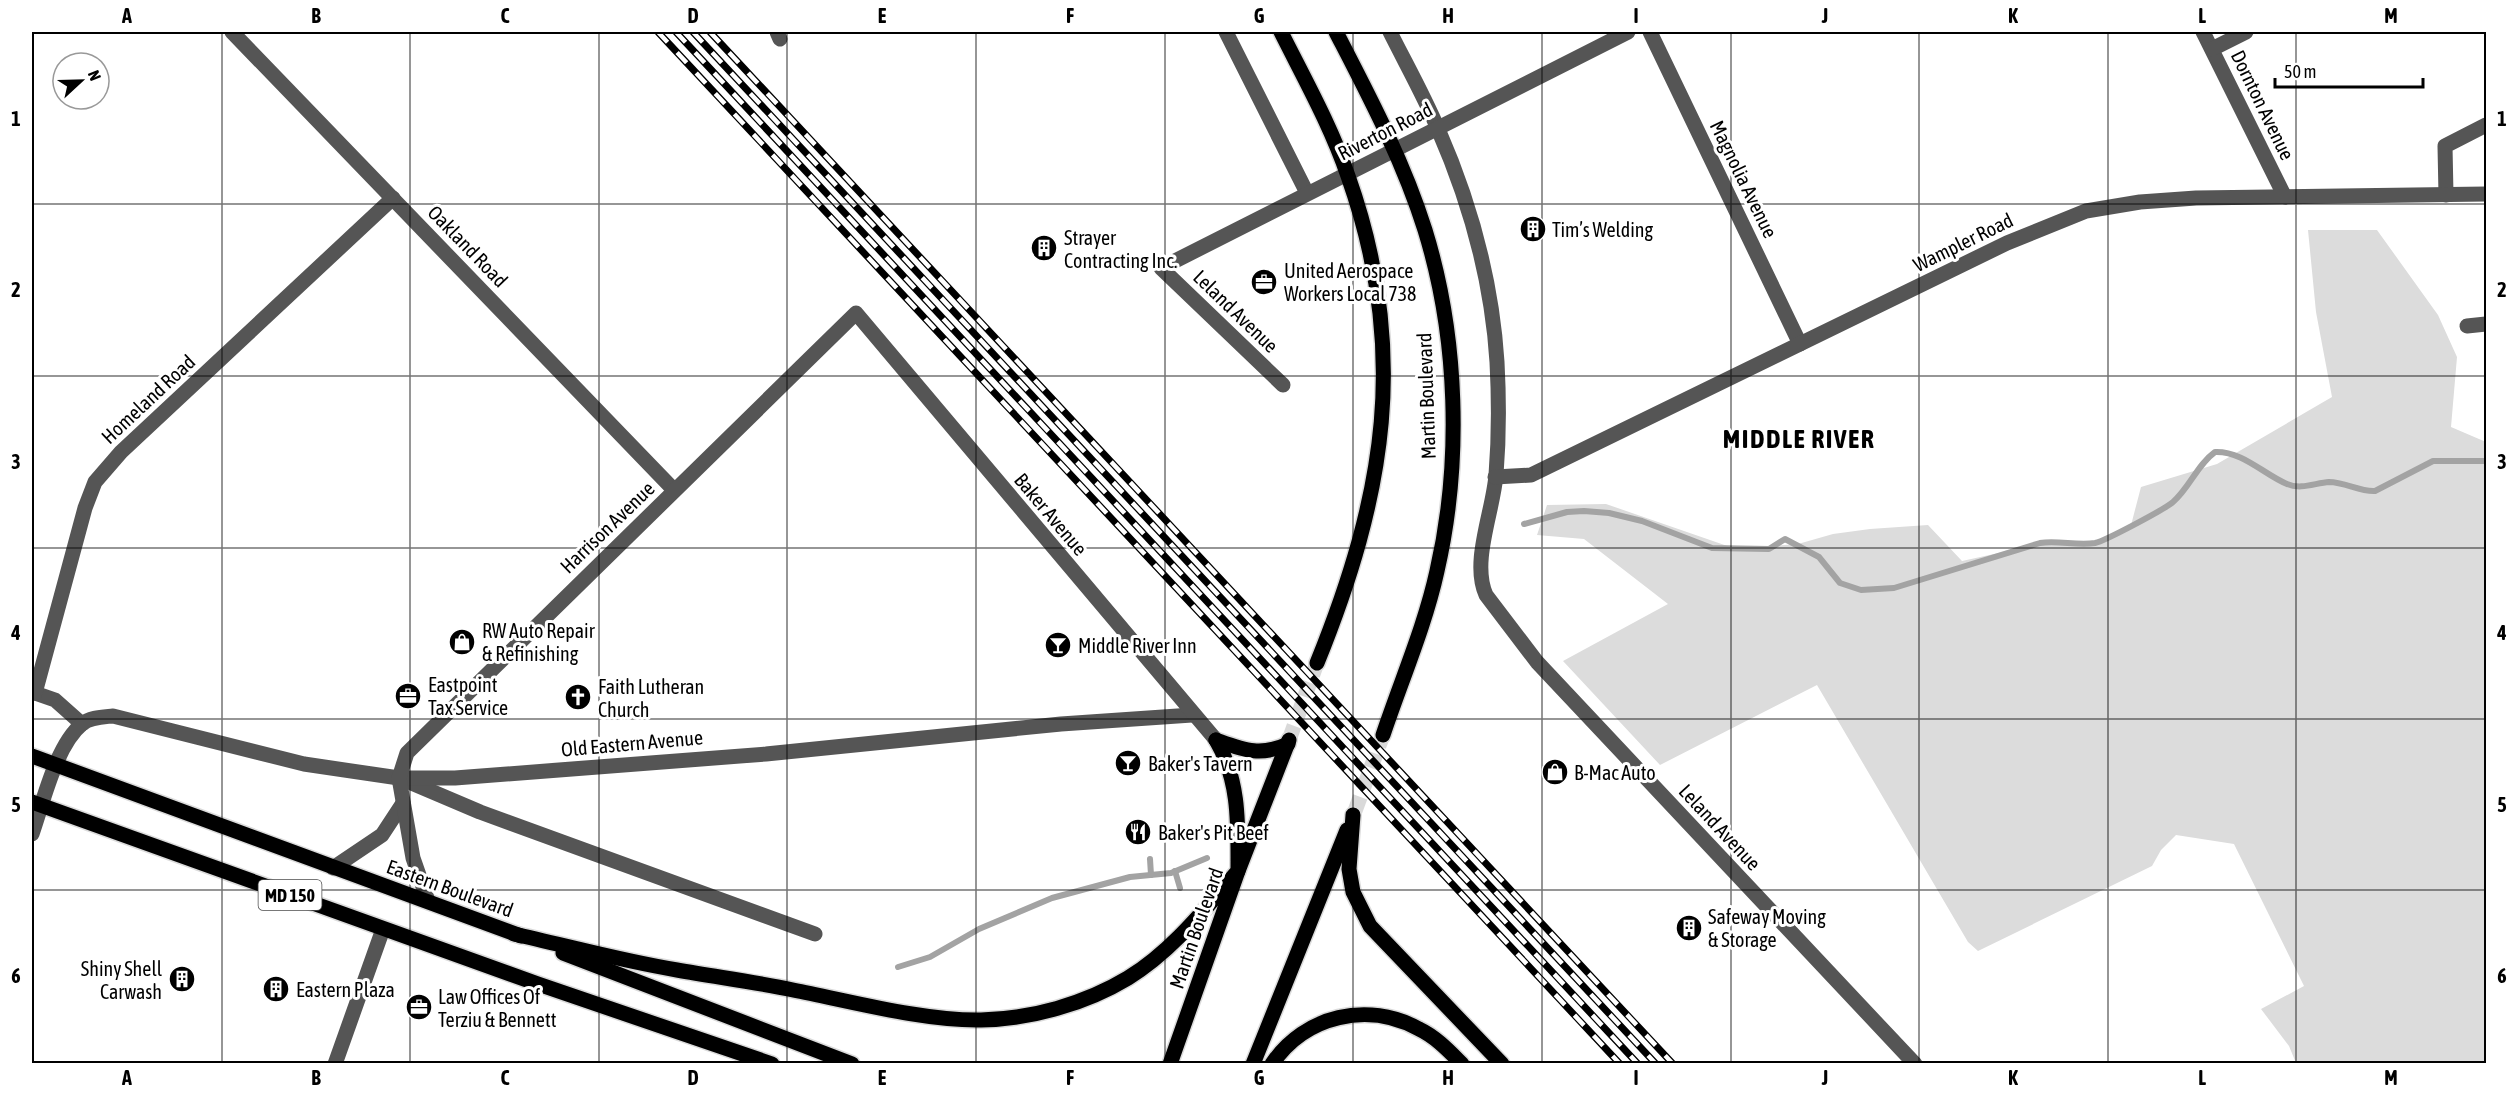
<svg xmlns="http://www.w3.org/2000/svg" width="2518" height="1095" viewBox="0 0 2518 1095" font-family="'Asap Condensed',sans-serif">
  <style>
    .green { fill: #dcdcdc }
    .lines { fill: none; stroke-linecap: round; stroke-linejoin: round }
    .stream { stroke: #a3a3a3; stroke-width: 6 }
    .major-tunnel { stroke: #d9d9d9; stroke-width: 15; stroke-dasharray: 15 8; stroke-linecap: butt }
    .major-casing { stroke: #dbdbdb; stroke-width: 18 }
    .minor { stroke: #555; stroke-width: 15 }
    .major { stroke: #000; stroke-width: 15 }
    .rail-casing { stroke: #000; stroke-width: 7 }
    .rail { stroke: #fff; stroke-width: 4.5; stroke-dasharray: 14; stroke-linecap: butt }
    .grid { fill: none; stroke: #000; stroke-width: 1.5; stroke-opacity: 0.55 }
    .labels { text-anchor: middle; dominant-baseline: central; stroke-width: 6; stroke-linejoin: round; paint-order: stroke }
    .shield { fill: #fff; stroke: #4c4c4c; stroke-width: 1.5 }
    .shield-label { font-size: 18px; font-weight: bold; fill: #000 }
    .street-label { font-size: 20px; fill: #000; stroke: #fff }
    .poi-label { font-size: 20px; fill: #000; stroke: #fff; text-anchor: start }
    .district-label { font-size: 26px; font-weight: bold; letter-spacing: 1.5px; fill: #000; stroke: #fff }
    .neatline { fill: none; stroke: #000; stroke-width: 2 }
    .grid-label { font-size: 20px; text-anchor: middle; font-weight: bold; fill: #000 }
  </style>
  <rect width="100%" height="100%" fill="#fff"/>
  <path class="green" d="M2308,230H2377L2438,315L2457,357L2451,427L2486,442V1063H2296L2289,1046L2261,1009L2304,986L2234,844L2176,835L2161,850L2152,866L1978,951L1968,942L1817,685L1660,765L1563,661L1668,604L1584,539L1537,535L1547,505L1606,504L1736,549L1798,544L1833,534L1870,529L1928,525L1962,561L2058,540L2097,544L2130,529L2141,487L2217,464L2332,397L2316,312Z"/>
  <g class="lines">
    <g class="stream">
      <path d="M1524,524L1567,512L1584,511L1609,513L1642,521L1712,548L1769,549L1785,539L1819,557L1840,583L1861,590L1894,588L2040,543C2058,540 2077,546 2095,543C2105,541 2165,509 2173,502C2190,487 2197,465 2215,452C2243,451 2263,474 2287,484C2301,490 2315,483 2329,482C2345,482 2360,492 2375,491L2433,461H2486"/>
      <path d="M1150,859L1151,875"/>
      <path d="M1175,871L1180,888"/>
      <path d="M898,967L930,957L979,929L1052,898L1130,877L1171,873L1207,858"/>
    </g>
    <g class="major-tunnel">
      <path d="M1289,740L1317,663"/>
      <path d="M1355,811L1383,735"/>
    </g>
    <defs>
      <g id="major">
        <path d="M1281,32C1304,78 1331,126 1348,176C1410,351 1385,495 1317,663"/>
        <path d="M1336,32C1369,96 1403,160 1425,230C1458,337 1462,462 1437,571C1425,626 1401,681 1383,735"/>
        <path d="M1216,740C1244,750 1260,757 1288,744"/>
        <path d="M32,756L521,936"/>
        <path d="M32,802L538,984L772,1064"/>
        <path d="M1353,815L1349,869L1353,892L1370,926L1502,1064"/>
        <path d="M514,934C568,946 622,961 677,970C716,977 755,982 793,990C850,1001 923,1021 981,1020C1031,1019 1085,1004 1128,978C1171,952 1205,909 1238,871C1238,825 1240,781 1216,740"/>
        <path d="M563,953L852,1064"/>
        <path d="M1170,1064L1238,871L1289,740"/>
        <path d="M1253,1064L1347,830"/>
        <path d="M1272,1064C1305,1015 1368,1001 1419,1029C1436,1037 1449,1051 1462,1064"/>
      </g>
    </defs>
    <use href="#major" class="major-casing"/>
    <g class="minor">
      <path d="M232,32L674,490"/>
      <path d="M777,32L780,39"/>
      <path d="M1226,32L1307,193"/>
      <path d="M1390,32C1406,64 1424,96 1438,129C1470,202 1492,282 1497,362C1499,399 1499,438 1496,475C1493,512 1471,562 1486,595L1537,662L1915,1064"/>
      <path d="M1650,32L1800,344"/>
      <path d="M2203,32L2285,197"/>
      <path d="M2212,49L2246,32"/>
      <path d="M2446,195L2445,146L2486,125"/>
      <path d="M2467,326L2486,324"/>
      <path d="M1283,385L1161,268L1628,32"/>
      <path d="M1495,477L1531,475L2007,243L2086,211L2140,202L2196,198L2486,194"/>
      <path d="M32,692L55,700L82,724"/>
      <path d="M35,693L85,508L95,482L121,452L393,198"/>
      <path d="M407,781L480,812L815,934"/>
      <path d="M32,834C43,803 56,745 82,724C90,717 103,717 113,716L304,764L399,778H455L766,754L1061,724L1192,715"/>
      <path d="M333,868L382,835L403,803"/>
      <path d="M428,901L413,858L399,778L407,753L856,313L1216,740"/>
      <path d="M335,1064L383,929"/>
    </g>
    <use href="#major" class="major"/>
    <defs>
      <g id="rail">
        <path d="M658,32L1620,1064"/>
        <path d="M676,32L1638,1064"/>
        <path d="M693,32L1656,1064"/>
        <path d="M710,32L1673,1064"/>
      </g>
    </defs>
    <use href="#rail" class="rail-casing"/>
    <use href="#rail" class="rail"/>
  </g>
  <path class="grid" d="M222,32V1064M410,32V1064M599,32V1064M787,32V1064M976,32V1064M1165,32V1064M1353,32V1064M1542,32V1064M1731,32V1064M1919,32V1064M2108,32V1064M2296,32V1064M32,204H2486M32,376H2486M32,548H2486M32,719H2486M32,890H2486"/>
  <defs>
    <symbol id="building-disc" viewBox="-11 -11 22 22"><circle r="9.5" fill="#000" stroke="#fff"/><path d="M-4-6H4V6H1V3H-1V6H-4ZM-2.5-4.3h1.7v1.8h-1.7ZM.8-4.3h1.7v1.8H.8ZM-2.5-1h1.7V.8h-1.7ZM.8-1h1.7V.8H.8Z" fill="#fff"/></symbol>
    <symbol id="office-disc" viewBox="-11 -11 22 22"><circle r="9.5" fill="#000" stroke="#fff"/><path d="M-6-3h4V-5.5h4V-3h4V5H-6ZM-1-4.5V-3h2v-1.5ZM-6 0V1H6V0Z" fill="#fff"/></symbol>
    <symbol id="shop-disc" viewBox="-11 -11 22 22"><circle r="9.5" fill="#000" stroke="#fff"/><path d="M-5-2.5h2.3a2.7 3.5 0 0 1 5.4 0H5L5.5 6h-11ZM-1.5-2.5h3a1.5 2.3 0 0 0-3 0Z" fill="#fff"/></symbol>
    <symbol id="bar-disc" viewBox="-11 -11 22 22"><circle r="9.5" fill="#000" stroke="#fff"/><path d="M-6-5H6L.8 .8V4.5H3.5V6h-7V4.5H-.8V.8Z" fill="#fff"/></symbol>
    <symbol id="church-disc" viewBox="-11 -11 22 22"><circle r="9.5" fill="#000" stroke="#fff"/><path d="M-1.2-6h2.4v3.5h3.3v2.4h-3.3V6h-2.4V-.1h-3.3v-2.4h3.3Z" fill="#fff"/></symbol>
    <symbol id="restaurant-disc" viewBox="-11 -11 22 22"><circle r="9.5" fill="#000" stroke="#fff"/><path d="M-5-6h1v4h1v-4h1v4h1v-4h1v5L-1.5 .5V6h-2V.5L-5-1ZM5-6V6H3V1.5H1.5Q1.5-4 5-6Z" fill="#fff"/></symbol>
  </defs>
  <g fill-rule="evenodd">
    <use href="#building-disc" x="1518" y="214" width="30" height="30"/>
    <use href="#building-disc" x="1029" y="233" width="30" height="30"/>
    <use href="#office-disc" x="1249" y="267" width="30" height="30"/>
    <use href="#shop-disc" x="447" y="627" width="30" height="30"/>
    <use href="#bar-disc" x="1043" y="630" width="30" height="30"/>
    <use href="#office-disc" x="393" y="681" width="30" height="30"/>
    <use href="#church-disc" x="563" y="682" width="30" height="30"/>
    <use href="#bar-disc" x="1113" y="748" width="30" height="30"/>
    <use href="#shop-disc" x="1540" y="757" width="30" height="30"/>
    <use href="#restaurant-disc" x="1123" y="817" width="30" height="30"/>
    <use href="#building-disc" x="1674" y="913" width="30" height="30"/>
    <use href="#building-disc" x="167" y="964" width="30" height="30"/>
    <use href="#building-disc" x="261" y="974" width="30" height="30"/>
    <use href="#office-disc" x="404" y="992" width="30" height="30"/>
  </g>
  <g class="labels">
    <rect class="shield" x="258.5" y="880" width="63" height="30" rx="4.5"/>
    <g class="shield-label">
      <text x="290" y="895">MD 150</text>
    </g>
    <g class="street-label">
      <text transform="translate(2263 105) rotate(64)">Dornton Avenue</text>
      <text transform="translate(1385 131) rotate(-27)">Riverton Road</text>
      <text transform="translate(1744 179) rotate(64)">Magnolia Avenue</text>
      <text transform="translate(1963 242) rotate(-26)">Wampler Road</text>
      <text transform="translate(468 246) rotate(46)">Oakland Road</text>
      <text transform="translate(1236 311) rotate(44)">Leland Avenue</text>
      <text transform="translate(1426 396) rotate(-92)">Martin Boulevard</text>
      <text transform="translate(148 399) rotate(-43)">Homeland Road</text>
      <text transform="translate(1051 514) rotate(50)">Baker Avenue</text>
      <text transform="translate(607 527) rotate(-44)">Harrison Avenue</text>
      <text transform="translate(632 743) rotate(-5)">Old Eastern Avenue</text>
      <text transform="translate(1720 827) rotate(47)">Leland Avenue</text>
      <text transform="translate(450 888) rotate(20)">Eastern Boulevard</text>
      <text transform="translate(1196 928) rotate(-71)">Martin Boulevard</text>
    </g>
    <g class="poi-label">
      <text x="1552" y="229">Tim’s Welding</text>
      <text x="1064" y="237">Strayer<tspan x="1064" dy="23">Contracting Inc.</tspan></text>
      <text x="1284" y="270">United Aerospace<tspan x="1284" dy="23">Workers Local 738</tspan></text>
      <text x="482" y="630">RW Auto Repair<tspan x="482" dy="23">&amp; Refinishing</tspan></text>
      <text x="1078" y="645">Middle River Inn</text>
      <text x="428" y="684">Eastpoint<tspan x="428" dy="23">Tax Service</tspan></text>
      <text x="598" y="686">Faith Lutheran<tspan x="598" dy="23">Church</tspan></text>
      <text x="1148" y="763">Baker's Tavern</text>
      <text x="1574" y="772">B-Mac Auto</text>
      <text x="1158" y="832">Baker's Pit Beef</text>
      <text x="1708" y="916">Safeway Moving<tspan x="1708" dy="23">&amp; Storage</tspan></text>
      <text x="162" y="968" text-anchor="end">Shiny Shell<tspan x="162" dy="23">Carwash</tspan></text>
      <text x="296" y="989">Eastern Plaza</text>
      <text x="438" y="996">Law Offices Of<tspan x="438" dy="23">Terziu &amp; Bennett</tspan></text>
    </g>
    <g class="district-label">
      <text x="1799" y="439">MIDDLE RIVER</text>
    </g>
  </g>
  <rect width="2518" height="1095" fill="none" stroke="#ffffff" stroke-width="66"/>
  <g transform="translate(81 81) rotate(68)"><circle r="28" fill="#ffffff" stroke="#999999" stroke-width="1.5"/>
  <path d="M0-4.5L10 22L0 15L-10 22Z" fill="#000000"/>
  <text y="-9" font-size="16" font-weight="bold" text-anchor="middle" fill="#000000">N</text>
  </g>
  <path d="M2275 78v9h148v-9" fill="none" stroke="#000000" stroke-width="3"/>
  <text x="2284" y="78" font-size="18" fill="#000000" stroke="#ffffff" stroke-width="4.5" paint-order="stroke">50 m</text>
  <rect x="33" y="33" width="2452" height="1029" class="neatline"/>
  <g class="grid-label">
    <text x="127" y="23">A</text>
    <text x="316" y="23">B</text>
    <text x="505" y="23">C</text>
    <text x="693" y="23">D</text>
    <text x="882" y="23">E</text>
    <text x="1070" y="23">F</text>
    <text x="1259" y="23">G</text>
    <text x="1448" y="23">H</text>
    <text x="1636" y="23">I</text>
    <text x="1825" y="23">J</text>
    <text x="2013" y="23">K</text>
    <text x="2202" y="23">L</text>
    <text x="2391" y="23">M</text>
    <text x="16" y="126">1</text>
    <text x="2502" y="126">1</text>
    <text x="16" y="297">2</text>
    <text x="2502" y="297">2</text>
    <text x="16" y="469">3</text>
    <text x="2502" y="469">3</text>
    <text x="16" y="640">4</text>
    <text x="2502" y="640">4</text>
    <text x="16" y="812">5</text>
    <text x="2502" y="812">5</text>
    <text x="16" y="983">6</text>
    <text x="2502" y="983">6</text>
    <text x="127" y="1085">A</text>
    <text x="316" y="1085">B</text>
    <text x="505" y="1085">C</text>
    <text x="693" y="1085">D</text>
    <text x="882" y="1085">E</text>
    <text x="1070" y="1085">F</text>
    <text x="1259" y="1085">G</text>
    <text x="1448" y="1085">H</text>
    <text x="1636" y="1085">I</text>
    <text x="1825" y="1085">J</text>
    <text x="2013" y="1085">K</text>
    <text x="2202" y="1085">L</text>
    <text x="2391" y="1085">M</text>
  </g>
</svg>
